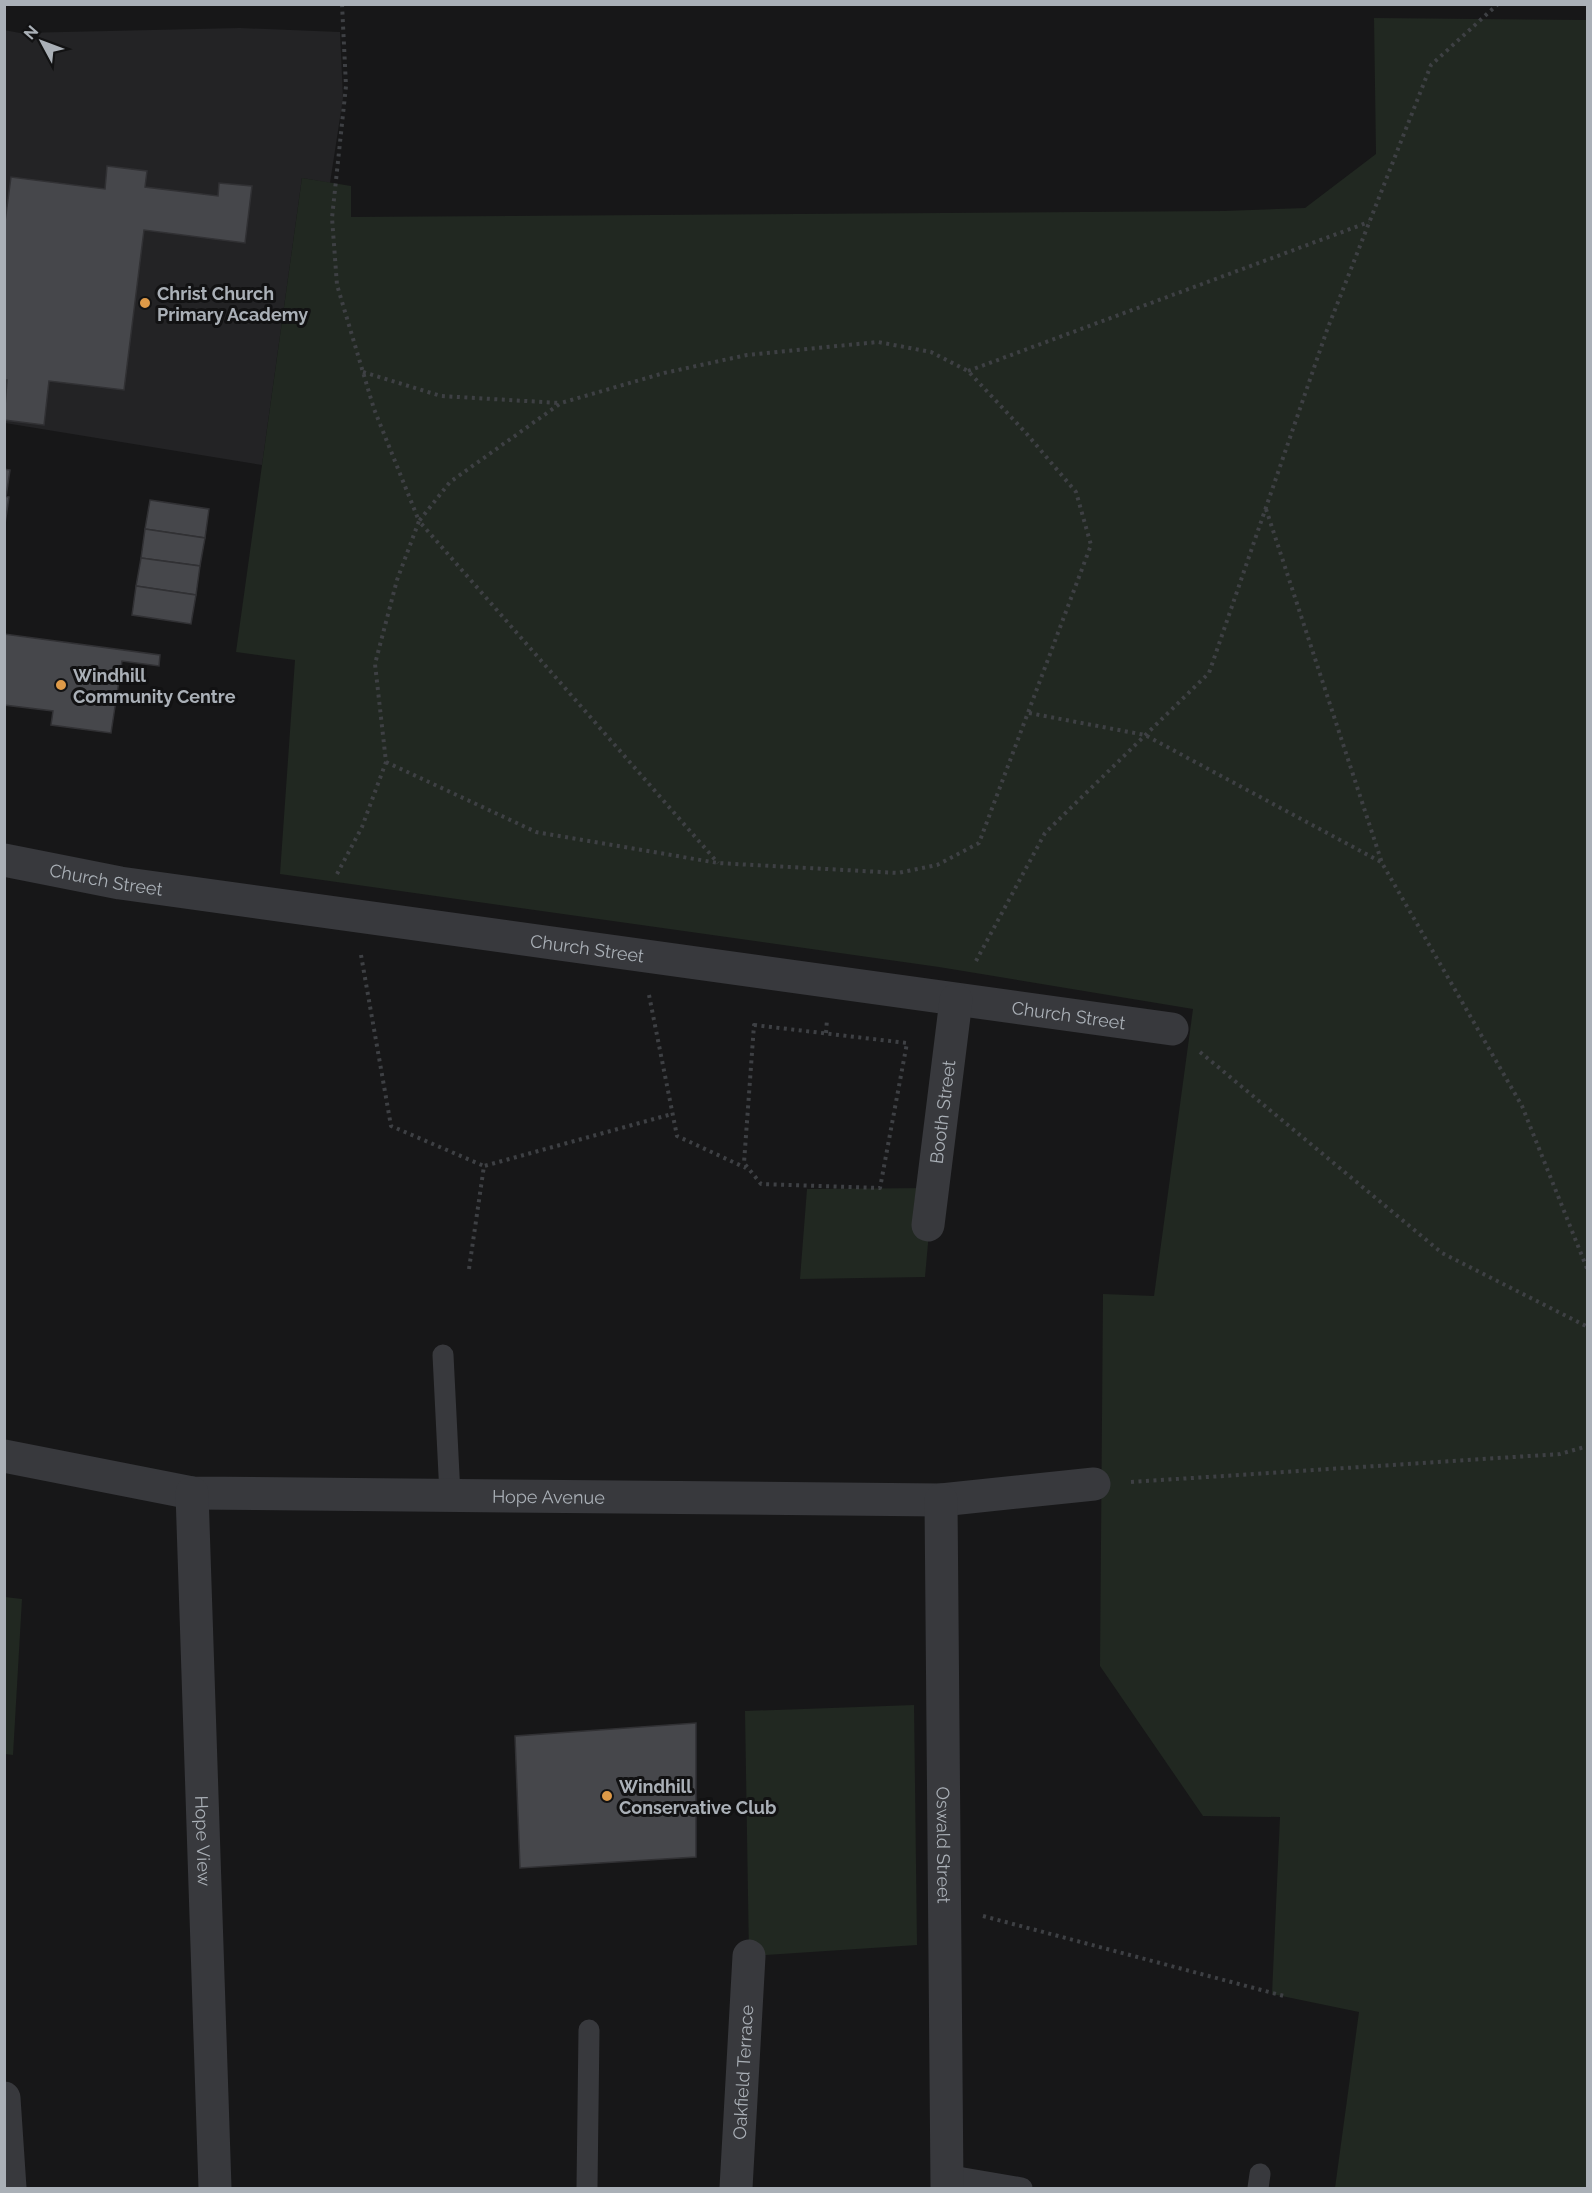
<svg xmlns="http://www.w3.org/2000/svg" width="1592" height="2193" viewBox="0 0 1592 2193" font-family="Raleway,sans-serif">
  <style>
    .built { fill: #232325 }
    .green { fill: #212821 }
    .building { fill: #46474b; stroke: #313134; stroke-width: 1.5 }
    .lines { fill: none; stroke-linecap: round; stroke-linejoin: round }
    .path { stroke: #3e4044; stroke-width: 4; stroke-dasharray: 3 4.5; stroke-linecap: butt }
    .service { stroke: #38393d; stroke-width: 21 }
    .minor { stroke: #38393d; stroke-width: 33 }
    .poi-dot { fill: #de9a48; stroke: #121213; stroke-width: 2 }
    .labels { text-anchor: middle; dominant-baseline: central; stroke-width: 6; stroke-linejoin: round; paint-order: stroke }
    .poi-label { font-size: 18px; font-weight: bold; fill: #aab0b7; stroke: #121213; text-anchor: start }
    .street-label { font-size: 18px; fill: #aab0b7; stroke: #121213 }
  </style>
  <rect width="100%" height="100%" fill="#171718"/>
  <path class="built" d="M240,28L340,32L343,98L330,183L302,178L262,465L5,423L4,30L20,33Z"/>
  <g class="green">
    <path d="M1374,18L1587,20V2188H1335L1359,2012L1272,1994L1280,1817L1203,1816L1100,1666L1103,1294L1154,1296L1193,1009L939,967L280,874L295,660L236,652L302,178L351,186V217L1224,211L1305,208L1376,154Z"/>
    <path d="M933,1188L925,1277L800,1279L807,1189Z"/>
    <path d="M5,1597L22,1599L13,1755L5,1754Z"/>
    <path d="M914,1705L917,1945L749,1956L745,1711Z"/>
  </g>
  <g class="building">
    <path d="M107,166L147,171L145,187L218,196L219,183L252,186L245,243L144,230L124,390L49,381L44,425L4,420L7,380H4V229L11,177L105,189Z"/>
    <path d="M4,469L10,470L6,497L4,496Z"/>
    <path d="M4,496L9,497L5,524H4Z"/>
    <path d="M150,500L209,509L205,538L145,529Z"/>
    <path d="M145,529L205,538L200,566L141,558Z"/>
    <path d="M141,558L200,566L196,595L136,586Z"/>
    <path d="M136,586L196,595L191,624L132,615Z"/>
    <path d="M4,634L160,655L159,666L122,661L111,733L51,725L53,711L4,705Z"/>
    <path d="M696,1723V1857L520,1868L515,1736Z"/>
  </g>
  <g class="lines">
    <g class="path">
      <path d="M968,371L1369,222"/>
      <path d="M363,372L441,396L560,403"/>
      <path d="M1266,509L1382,863L1522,1106L1588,1271"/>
      <path d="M1029,713L1145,735L1381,862"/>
      <path d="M386,762L536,832L718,863L898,873L937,865L979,843L1091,545L1076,492L1026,433L968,371L931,352L878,342L747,355L664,373L561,403L450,482L419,521L718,863"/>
      <path d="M337,874L362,827L386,762L375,664L397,580L419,521L374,409L337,285L332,218L346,86L342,4"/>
      <path d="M361,955L391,1126L484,1166"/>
      <path d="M976,961L1045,833L1209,673L1327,330L1431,65L1498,4"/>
      <path d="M649,995L677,1136L746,1168"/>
      <path d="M754,1025L907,1043L880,1188L761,1184L744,1163Z"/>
      <path d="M826,1033L827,1019"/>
      <path d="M1200,1052L1442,1253L1588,1327"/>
      <path d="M469,1269L484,1166L672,1114"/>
      <path d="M1131,1482L1560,1454L1588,1446"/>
      <path d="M983,1916L1284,1996"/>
    </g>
    <g class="service">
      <path d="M443,1355L450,1495"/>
      <path d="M946,2175L1022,2188"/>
      <path d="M587,2188L589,2030"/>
      <path d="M1258,2188L1260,2174"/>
    </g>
    <g class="minor">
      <path id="s1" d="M4,860L120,883L1172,1029"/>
      <path id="s2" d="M928,1225L956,1000"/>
      <path id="s3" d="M4,1456L192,1493L941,1500L1094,1484"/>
      <path id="s4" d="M192,1493L215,2188"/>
      <path id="s5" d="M941,1500L947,2188"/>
      <path d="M4,2098L10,2188"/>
      <path id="s6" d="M736,2188L749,1956"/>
    </g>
  </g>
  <g class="poi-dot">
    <circle cx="145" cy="303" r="6"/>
    <circle cx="61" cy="685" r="6"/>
    <circle cx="607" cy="1796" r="6"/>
  </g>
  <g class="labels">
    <g class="poi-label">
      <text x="157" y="293">Christ Church<tspan x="157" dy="21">Primary Academy</tspan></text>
      <text x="73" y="675">Windhill<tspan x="73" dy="21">Community Centre</tspan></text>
      <text x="619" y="1786">Windhill<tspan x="619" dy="21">Conservative Club</tspan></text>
    </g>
    <g class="street-label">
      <text stroke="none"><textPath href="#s1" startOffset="104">Church Street</textPath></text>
      <text stroke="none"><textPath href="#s1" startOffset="590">Church Street</textPath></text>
      <text stroke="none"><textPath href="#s1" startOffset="1076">Church Street</textPath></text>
      <text stroke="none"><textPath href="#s2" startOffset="114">Booth Street</textPath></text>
      <text stroke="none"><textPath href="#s3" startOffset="548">Hope Avenue</textPath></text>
      <text stroke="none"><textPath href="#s4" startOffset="348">Hope View</textPath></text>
      <text stroke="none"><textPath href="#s5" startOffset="345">Oswald Street</textPath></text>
      <text stroke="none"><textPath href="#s6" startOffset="116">Oakfield Terrace</textPath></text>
    </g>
  </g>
  <rect width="1592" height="2193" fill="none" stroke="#aab0b7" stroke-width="12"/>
  <g transform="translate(42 42) rotate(311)" stroke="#121213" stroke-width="4.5" paint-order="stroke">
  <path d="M0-4.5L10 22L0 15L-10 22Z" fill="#aab0b7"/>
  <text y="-9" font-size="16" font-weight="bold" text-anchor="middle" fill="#aab0b7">N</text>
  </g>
</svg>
